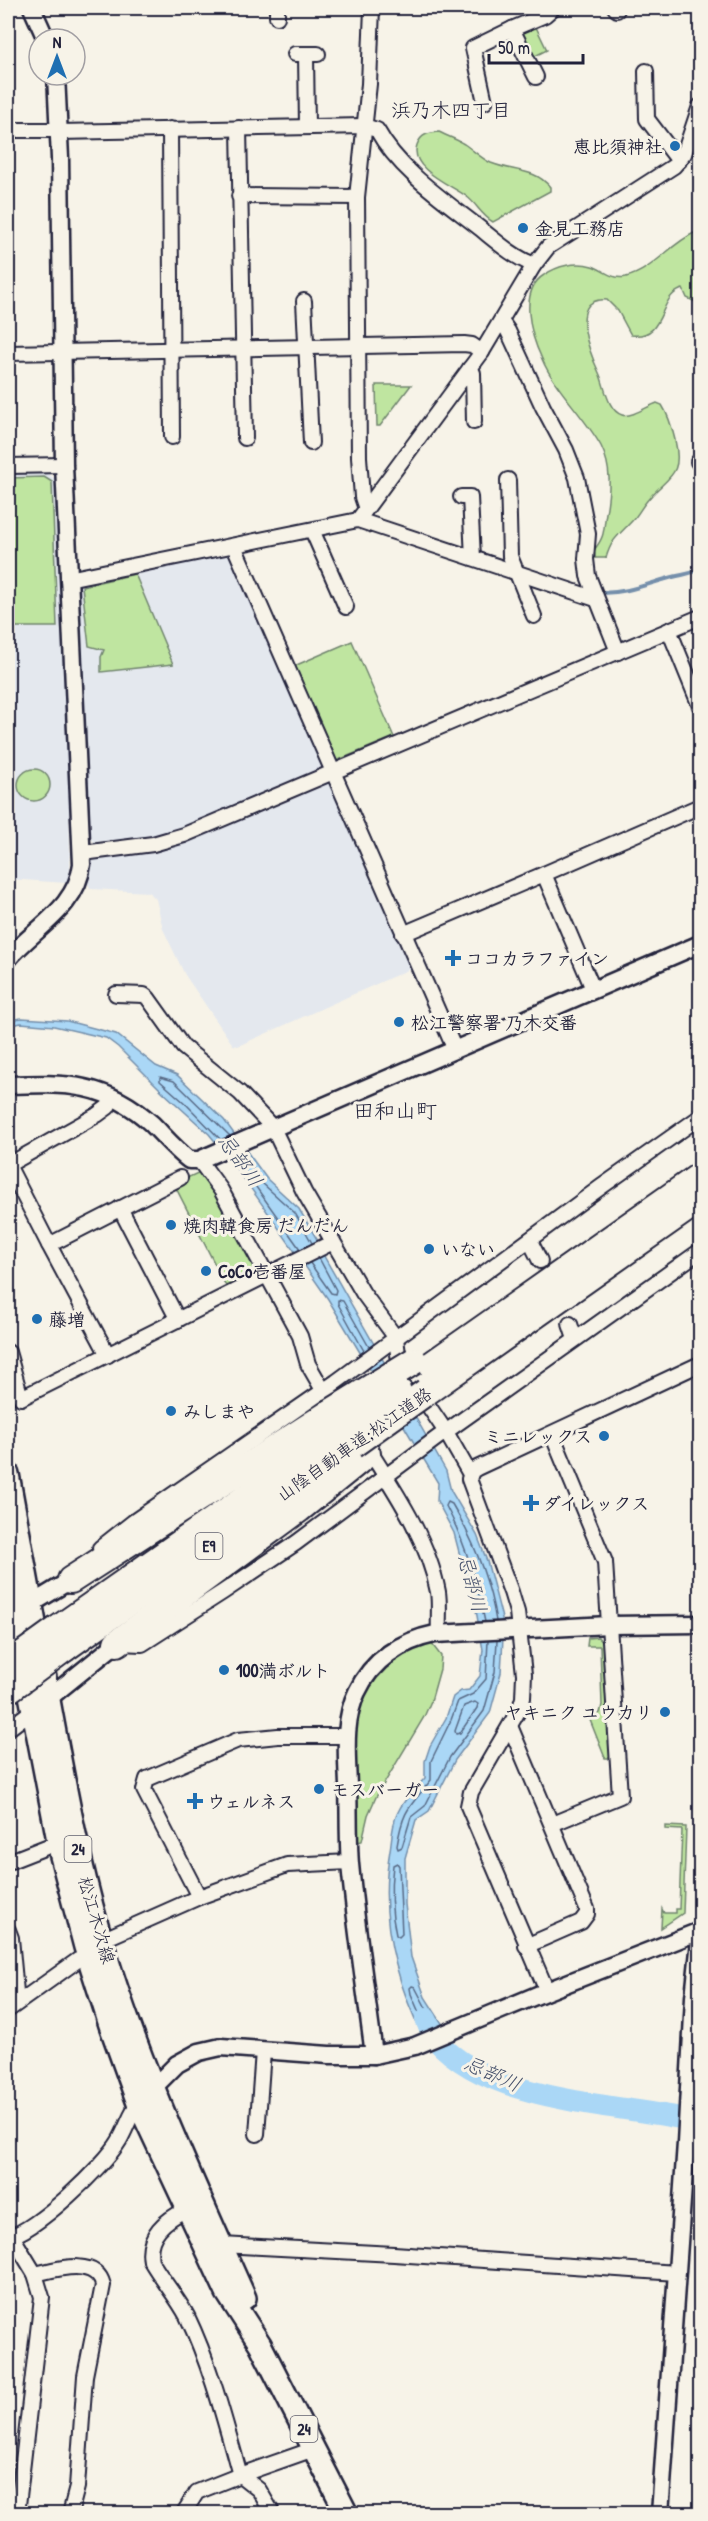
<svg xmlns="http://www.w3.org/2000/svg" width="708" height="2521" viewBox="0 0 708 2521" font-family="'Patrick Hand','Klee One',sans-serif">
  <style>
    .built { fill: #e4e8ee }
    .green { fill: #bfe5a0; stroke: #70846e; stroke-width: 1.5 }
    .water { fill: #aad7f6; stroke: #748fab; stroke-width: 1.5 }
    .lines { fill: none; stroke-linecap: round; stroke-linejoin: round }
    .shore { stroke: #586a86; stroke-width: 1.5 }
    .stream { stroke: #748fab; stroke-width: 4 }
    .river { stroke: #aad7f6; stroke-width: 22 }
    .minor-tunnel { stroke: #ccc9c5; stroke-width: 14; stroke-dasharray: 14 7; stroke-linecap: butt }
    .minor-casing { stroke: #22223b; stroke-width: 18 }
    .tertiary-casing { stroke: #22223b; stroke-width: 21 }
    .primary-casing { stroke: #22223b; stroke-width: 26 }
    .motorway-casing { stroke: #22223b; stroke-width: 30 }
    .minor { stroke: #f7f3e8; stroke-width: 14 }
    .tertiary { stroke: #f7f3e8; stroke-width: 16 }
    .primary { stroke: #f7f3e8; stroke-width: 21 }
    .motorway { stroke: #f7f3e8; stroke-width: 26 }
    .motorway-bridge-casing { stroke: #22223b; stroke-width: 30; stroke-linecap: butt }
    .motorway-bridge { stroke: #f7f3e8; stroke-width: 26 }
    .poi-dot { fill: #1f6fb2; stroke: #f7f3e8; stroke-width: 2 }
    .labels { text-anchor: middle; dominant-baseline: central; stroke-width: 6; stroke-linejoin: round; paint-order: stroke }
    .shield { fill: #f7f3e8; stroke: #62616f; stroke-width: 1.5 }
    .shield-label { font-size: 16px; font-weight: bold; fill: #22223b }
    .poi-label { font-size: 18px; font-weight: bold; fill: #22223b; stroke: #f7f3e8; text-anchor: start }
    .street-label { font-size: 18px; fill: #22223b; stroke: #f7f3e8 }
    .neighbourhood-label { font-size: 20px; fill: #22223b; stroke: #f7f3e8 }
    .water-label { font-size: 20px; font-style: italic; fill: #444f6a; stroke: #f7f3e8 }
    .quarter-label { font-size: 21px; fill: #22223b; stroke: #f7f3e8 }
  </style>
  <rect width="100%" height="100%" fill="#f7f3e8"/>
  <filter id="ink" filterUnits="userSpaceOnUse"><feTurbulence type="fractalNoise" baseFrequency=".0167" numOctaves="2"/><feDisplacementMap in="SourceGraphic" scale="12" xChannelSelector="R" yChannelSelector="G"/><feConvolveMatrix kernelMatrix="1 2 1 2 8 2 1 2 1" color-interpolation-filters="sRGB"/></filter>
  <g filter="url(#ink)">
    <g class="built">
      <path d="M8,471H45L56,480L69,775L70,870L67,883L8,879Z"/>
      <path d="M216,554H233L327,766L325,770L241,806L183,828L144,839L94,842L91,838L78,585Z"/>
      <path d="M329,777L412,968L238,1046L233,1045L185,975L163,929L156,899L149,892L91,889L88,884L92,858L152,848Z"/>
    </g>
    <g class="green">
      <path d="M535,25L547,50L533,57L522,32Z"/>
      <path d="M439,132C447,136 456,139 464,144C473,150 482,159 491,163C513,172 535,168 550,187V191L493,222C481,215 477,204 466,196C451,185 409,169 417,145C421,134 428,133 439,132Z"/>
      <path d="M694,233L700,235V304L687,298L683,289C657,295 667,340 631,335L618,311L607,300C565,296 592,358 600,375C605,387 608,411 622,415C631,418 648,406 657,403L662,405C669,416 672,427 675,440C684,478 666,476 646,502C641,508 638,515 632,521C619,535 612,538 606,558H595L594,550C606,535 603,530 606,513C610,490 612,468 601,446C585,417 554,388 542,359C531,336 518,291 544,275C557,266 576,261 592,266C604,270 612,280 626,277C653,270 669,245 694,233Z"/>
      <path d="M376,385H411L380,426H377Z"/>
      <path d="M44,477L52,482L57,627H12L8,478Z"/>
      <path d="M135,574L173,664L101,672V657L104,650L89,646L82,586Z"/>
      <path d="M352,641L394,737L336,761L331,760L292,667Z"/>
      <circle cx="34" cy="785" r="16"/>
      <path d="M202,1171L256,1267V1272L226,1286L174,1184Z"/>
      <path d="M598,1637L604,1644L610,1758H605L590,1720L600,1713L602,1705L600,1646H587L588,1638Z"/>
      <path d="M431,1643L441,1656L440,1669L431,1701L424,1717L376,1797L368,1815L362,1841L358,1842L354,1734C359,1683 385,1658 431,1643Z"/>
      <path d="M665,1826L686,1827L683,1913L661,1928L662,1909L664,1913H676V1909H679L682,1830L665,1829Z"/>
    </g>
    <path class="water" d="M22,1018L67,1021L116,1034L156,1066L177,1075L224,1120L267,1179L299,1209L321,1246L325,1258L446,1471L451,1491L477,1535L487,1561L502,1618L503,1638L501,1673L490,1713L455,1760L429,1811L416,1820L405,1858V1904L411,1957L425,1997L452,2039L430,2050C397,1988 378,1919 390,1850C392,1839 392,1825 397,1814C403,1800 415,1789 425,1778V1761L430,1746L446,1718L453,1697L461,1691L469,1690L480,1676L483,1650L472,1587L464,1571L454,1533L437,1501L438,1483L328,1299L236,1167L209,1134L163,1092L118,1047L106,1038L54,1026L21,1023L8,1026V1020Z"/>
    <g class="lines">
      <g class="shore">
        <path d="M221,1140L186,1104L160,1081V1077L174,1081L230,1136"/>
        <path d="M242,1152L262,1183L295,1213L312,1243"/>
        <path d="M234,1156L300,1249"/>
        <path d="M310,1263L331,1293L335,1294L336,1290L319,1258"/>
        <path d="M364,1351L338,1304V1300L343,1301L369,1347"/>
        <path d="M485,1622C477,1582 465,1542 446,1506L448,1502L452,1504C474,1541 489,1578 496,1621"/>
        <path d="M488,1641L486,1679L473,1694L458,1701L451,1720L431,1761V1780C409,1808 403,1809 397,1846L398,1849L402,1847L411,1817L425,1806L450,1757L484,1711L495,1672L497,1641"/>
        <path d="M475,1702L478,1704L477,1708L460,1733L456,1734L455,1731L464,1706Z"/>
        <path d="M397,1863L399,1866L402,1934L399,1937L396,1935C391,1913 390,1888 393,1865Z"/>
        <path d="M427,2031L411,1994L410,1988L412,1986L415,1987L436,2027"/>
      </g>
      <path class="stream" d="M598,593C625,594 647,584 673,577C685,574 689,575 700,569"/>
      <path class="river" d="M426,2019C429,2026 431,2035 436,2040C494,2105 621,2103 700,2122"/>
      <path class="minor-tunnel" d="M540,1261L570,1324"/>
      <defs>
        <g id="minor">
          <path d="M277,8V17"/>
          <path d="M615,8L617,10"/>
          <path d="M295,54H318"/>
          <path d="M306,54L307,127"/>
          <path d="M646,71L647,119L679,161"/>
          <path d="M536,77L512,29L545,15L553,8"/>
          <path d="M485,102L473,48L512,29"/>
          <path d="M239,128L245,438"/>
          <path d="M170,129L172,437"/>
          <path d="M8,130H59"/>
          <path d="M59,132L364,126L377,130C399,170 441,198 477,226C496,241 512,256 534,265"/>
          <path d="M239,196L357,197"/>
          <path d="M304,301L311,443"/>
          <path d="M501,321L508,331L543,407L566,450L577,478L588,534L586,559L588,576L618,652"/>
          <path d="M8,353L464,344L472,345L482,352"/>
          <path d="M470,368L473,373L474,422"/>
          <path d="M698,462L700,464"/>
          <path d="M8,466L64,465"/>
          <path d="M508,480L510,556L534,616"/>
          <path d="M461,497H470L473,558"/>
          <path d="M366,509L362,497L359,457L357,197L369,84L372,8"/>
          <path d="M358,520L482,352L534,265L548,247L674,166L684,154L700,106"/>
          <path d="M312,530L346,607"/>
          <path d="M234,546L455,1050"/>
          <path d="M68,579L358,520L596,599"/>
          <path d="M669,630L700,706"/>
          <path d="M83,853L153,844L184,835L700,617"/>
          <path d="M544,874L700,806"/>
          <path d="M403,934L544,874L593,989"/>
          <path d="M116,994L144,995L148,998L183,1047L240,1093L273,1128L304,1192L363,1293L396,1338L399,1362L405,1371"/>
          <path d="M199,1160L221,1190L300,1336L308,1364L323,1390L338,1401L344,1410"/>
          <path d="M120,1208L178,1320"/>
          <path d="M530,1241L540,1261"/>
          <path d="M49,1245L8,1165L97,1115L108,1107L112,1097"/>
          <path d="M570,1324L575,1339"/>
          <path d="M8,1352L21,1398L333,1242"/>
          <path d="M108,1355L49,1245L180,1178"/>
          <path d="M419,1392L446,1432L470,1474"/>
          <path d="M552,1434L605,1562L620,1796L552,1824"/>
          <path d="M367,1447C395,1491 428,1539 438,1592C440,1605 438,1620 439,1633"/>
          <path d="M100,1548L133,1522L336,1382L601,1187L700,1117"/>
          <path d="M119,1643L142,1644L223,1592L296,1543L437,1438L700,1251"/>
          <path d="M510,1726L587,1909V1914L581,1922L526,1946"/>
          <path d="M8,1729L37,1707"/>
          <path d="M8,1862L59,1842"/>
          <path d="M199,1897L144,1790L147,1779L238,1740L278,1736H347"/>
          <path d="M8,1930L11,1938L17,2003"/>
          <path d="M102,1940L199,1897L287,1865L350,1862"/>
          <path d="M547,1991L468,1806L471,1792L520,1708L523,1698L524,1674L517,1612L511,1592L469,1479L472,1471L477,1468L700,1364"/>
          <path d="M8,2010L78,1960L88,1956"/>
          <path d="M257,2134L263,2051"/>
          <path d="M187,2209C165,2220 146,2235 151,2261C162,2280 177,2297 187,2316C211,2366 225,2422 240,2475L314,2449"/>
          <path d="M12,2236L35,2274L42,2297L17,2514"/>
          <path d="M8,2237C35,2232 105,2165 119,2141C127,2128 131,2111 141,2100"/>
          <path d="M222,2245L394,2254L677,2273"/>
          <path d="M35,2274C54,2270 96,2256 103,2285L85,2376L77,2487L70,2514"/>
          <path d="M183,2514L197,2492L240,2475L259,2490L273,2514"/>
        </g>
        <g id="tertiary">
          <path d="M32,8L46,39"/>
          <path d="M8,959C34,928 77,908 82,864L64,465L60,158L56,75"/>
          <path d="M8,1085C66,1083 106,1082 152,1124C164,1136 175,1149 189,1160H199L700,944"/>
          <path d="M23,1609L71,1580"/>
          <path d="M49,1698L117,1643"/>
          <path d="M374,2055C366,1992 356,1928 350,1864C348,1839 349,1812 348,1786C347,1755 343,1720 357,1692C372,1660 401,1641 435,1634L609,1625L700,1624"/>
          <path d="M154,2087L177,2064L199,2052L221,2047L329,2055H374L415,2046L547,1991L700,1931"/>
          <path d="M660,2514L686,2143L694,1997L700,1941"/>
        </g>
        <g id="primary">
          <path d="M8,1474C22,1553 36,1632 51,1711C63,1776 75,1841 92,1906C128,2042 188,2170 245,2298"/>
          <path d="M8,1581L61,1856L85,1947L110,2025L138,2103L227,2293L260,2344L347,2514"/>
        </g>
        <g id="motorway">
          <path d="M420,1373L700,1176"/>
          <path d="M426,1392L700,1199"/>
          <path d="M71,1580L330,1413"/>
          <path d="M58,1629L338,1433"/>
          <path d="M117,1643L299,1509L367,1454"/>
          <path d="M65,1648L352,1445"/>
        </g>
      </defs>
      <use href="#minor" class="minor-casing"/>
      <use href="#tertiary" class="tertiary-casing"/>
      <use href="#primary" class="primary-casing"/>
      <use href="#motorway" class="motorway-casing"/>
      <use href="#minor" class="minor"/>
      <use href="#tertiary" class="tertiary"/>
      <use href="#primary" class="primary"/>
      <use href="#motorway" class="motorway"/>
      <defs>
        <g id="motorway-bridge">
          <path d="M330,1413L414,1361"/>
          <path d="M342,1430L397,1390"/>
          <path d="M352,1445L426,1392"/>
          <path d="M8,1665L58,1629"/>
          <path d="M8,1690L65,1648"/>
        </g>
      </defs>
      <use href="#motorway-bridge" class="motorway-bridge-casing"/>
      <use href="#motorway-bridge" class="motorway-bridge"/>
    </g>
  </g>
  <g class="poi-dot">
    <circle cx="675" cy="146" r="6"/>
    <circle cx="523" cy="228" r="6"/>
    <path d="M450 949h6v6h6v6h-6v6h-6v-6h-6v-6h6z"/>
    <circle cx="399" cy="1022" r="6"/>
    <circle cx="171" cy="1225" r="6"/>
    <circle cx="429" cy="1249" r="6"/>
    <circle cx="206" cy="1271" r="6"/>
    <circle cx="37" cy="1319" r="6"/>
    <circle cx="171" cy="1411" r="6"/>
    <circle cx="604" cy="1436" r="6"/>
    <path d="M528 1494h6v6h6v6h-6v6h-6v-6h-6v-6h6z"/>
    <circle cx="224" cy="1670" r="6"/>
    <circle cx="665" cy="1712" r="6"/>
    <circle cx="319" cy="1789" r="6"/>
    <path d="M192 1792h6v6h6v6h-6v6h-6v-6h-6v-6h6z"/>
  </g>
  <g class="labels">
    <g class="shield">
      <rect x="195.5" y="1533" width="27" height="26" rx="4.5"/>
      <rect x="64.5" y="1836" width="27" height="26" rx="4.5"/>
      <rect x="290.5" y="2416" width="27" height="26" rx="4.5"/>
    </g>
    <g class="shield-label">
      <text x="209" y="1546">E9</text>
      <text x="78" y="1849">24</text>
      <text x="304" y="2429">24</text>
    </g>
    <g class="poi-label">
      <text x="663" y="146" text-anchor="end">恵比須神社</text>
      <text x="535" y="228">金見工務店</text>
      <text x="465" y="958">ココカラファイン</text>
      <text x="411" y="1022">松江警察署 乃木交番</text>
      <text x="183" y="1225">焼肉韓食房 だんだん</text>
      <text x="441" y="1249">いない</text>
      <text x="218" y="1271">CoCo壱番屋</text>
      <text x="49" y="1319">藤増</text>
      <text x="183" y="1411">みしまや</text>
      <text x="592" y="1436" text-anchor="end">ミニレックス</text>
      <text x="543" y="1503">ダイレックス</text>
      <text x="236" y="1670">100満ボルト</text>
      <text x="653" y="1712" text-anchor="end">ヤキニク ユウカリ</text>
      <text x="331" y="1789">モスバーガー</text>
      <text x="207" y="1801">ウェルネス</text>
    </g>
    <g class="street-label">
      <text transform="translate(354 1444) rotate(-35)">山陰自動車道;松江道路</text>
      <text transform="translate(97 1920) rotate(74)">松江木次線</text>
    </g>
    <g class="neighbourhood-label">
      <text x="451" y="109">浜乃木四丁目</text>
    </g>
    <g class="water-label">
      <text transform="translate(241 1160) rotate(54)">忌部川</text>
      <text transform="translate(473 1583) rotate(75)">忌部川</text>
      <text transform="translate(493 2073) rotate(24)">忌部川</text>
    </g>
    <g class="quarter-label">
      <text x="395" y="1110">田和山町</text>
    </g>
  </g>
  <rect width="708" height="2521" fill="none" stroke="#f7f3e8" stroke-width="30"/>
  <rect x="15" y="15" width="678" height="2491" fill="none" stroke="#22223b" stroke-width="2" filter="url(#ink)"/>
  <g transform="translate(57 57)"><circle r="28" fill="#f7f3e8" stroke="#a29fa3" stroke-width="1.5"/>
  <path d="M0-4.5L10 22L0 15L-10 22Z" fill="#1f6fb2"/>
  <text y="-9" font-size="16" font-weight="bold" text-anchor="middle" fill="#22223b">N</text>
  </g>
  <path d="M489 54v9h94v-9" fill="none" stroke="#22223b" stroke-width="3"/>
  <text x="498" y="54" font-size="18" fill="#22223b" stroke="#f7f3e8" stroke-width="4.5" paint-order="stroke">50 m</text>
</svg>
